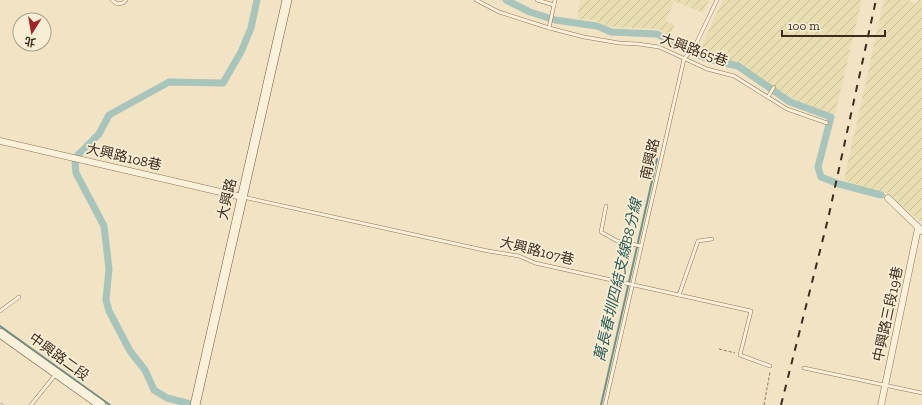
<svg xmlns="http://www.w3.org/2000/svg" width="922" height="405" viewBox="0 0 922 405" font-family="'Zilla Slab','Noto Sans TC',serif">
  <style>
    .farmland { fill: url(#farmland-furrows) }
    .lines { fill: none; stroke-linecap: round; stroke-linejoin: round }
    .stream { stroke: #6c9489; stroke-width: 2 }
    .canal { stroke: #a7c5bb; stroke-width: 7 }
    .lane-casing { stroke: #8e7459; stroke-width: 4 }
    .street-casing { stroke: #8e7459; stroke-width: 7 }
    .secondary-casing { stroke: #70553c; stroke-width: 10 }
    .path { stroke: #8e7459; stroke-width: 1; stroke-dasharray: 3 2; stroke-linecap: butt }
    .lane { stroke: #fbf0d9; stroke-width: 3 }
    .street { stroke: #fbf0d9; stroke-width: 6 }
    .secondary { stroke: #fbf0d9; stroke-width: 9 }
    .rail { stroke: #3d2c1e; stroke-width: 2; stroke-dasharray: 7 7; stroke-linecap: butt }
    .labels { text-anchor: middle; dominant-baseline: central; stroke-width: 3.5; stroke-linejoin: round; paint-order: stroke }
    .street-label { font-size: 14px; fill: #3d2c1e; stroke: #f8edd5 }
    .water-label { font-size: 15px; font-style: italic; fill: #2c5e59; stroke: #f8edd5 }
  </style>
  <defs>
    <pattern id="farmland-furrows" width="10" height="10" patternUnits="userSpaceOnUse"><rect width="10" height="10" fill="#e8deb1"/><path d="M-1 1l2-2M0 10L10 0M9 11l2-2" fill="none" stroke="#c8bf98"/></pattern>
  </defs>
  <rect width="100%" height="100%" fill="#f2e3c5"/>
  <g class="farmland">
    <path d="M580,0H709L703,13L674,1L666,21L674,25L671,37L659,29L608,27L595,20L577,19Z"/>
    <path d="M723,0H862L835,114L795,101L776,90L741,64L709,56L699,51Z"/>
    <path d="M884,0H908L916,4L919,0H922V219L920,221L888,193L853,184L844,180Z"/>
  </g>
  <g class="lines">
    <g class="stream">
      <path d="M0,326L110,405"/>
      <path d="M601,405L657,159"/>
    </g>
    <g class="canal">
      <path d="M506,0L530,12L555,20L597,26L611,32L657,34L688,51L708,59L738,66L790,102L831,117L818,167L821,177L839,184L881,195"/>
      <path d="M78,155L99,134L109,115L169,82L223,83L241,52L251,28L257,0"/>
      <path d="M75,162L76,173L104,226L109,269L106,300L109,311L130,351L145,370L154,390L167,398L191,404"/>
    </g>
    <defs>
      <g id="lane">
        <path d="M112,0L117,4L123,3L126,0"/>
        <path d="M476,0L499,12L549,28L584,37L619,43L638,44L659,47L707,69L734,76L787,109L827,123"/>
        <path d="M537,0L554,5"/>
        <path d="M549,28L555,0"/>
        <path d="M768,97L774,87"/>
        <path d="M243,197L488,251L519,256L535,263L751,311L740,355L770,366"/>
        <path d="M606,206L601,232L617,241L641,246"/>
        <path d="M679,295L698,241L712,239"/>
        <path d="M0,311L19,297"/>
        <path d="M804,368L922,393"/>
        <path d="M0,405H1"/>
        <path d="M31,405L56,374"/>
        <path d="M605,405L684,59L695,46L717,0"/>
      </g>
      <g id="street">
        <path d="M0,141L242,197"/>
        <path d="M888,198L922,231"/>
        <path d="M881,405L918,228"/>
      </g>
      <g id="secondary">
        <path d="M0,333L101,405"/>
        <path d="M195,405L287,0"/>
      </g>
    </defs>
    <use href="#lane" class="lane-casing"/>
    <use href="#street" class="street-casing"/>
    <use href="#secondary" class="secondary-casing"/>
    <g class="path">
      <path d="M719,349L735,353"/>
      <path d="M764,405L770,372"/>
    </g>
    <use href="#lane" class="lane"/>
    <use href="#street" class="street"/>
    <use href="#secondary" class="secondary"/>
    <path class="rail" d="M781,405L828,219L876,0"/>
  </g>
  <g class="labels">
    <g class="street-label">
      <text transform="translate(694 50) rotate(20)">大興路65巷</text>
      <text transform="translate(124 157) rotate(13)">大興路108巷</text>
      <text transform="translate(650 159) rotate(-77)">南興路</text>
      <text transform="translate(227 199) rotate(-77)">大興路</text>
      <text transform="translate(537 251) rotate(14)">大興路107巷</text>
      <text transform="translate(888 314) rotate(-78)">中興路三段19巷</text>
      <text transform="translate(59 357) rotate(36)">中興路二段</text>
    </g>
    <g class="water-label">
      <text transform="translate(618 280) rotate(-77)">萬長春圳四結支線B8分線</text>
    </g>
  </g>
  <g transform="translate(32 32) rotate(191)"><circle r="19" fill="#f8edd5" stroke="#ada08c"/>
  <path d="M0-3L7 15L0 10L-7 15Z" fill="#a22429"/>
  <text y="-6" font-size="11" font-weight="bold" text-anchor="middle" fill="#3d2c1e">北</text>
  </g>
  <path d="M782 30v6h103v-6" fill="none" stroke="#3d2c1e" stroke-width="2"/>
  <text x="788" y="30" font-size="12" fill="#3d2c1e" stroke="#f8edd5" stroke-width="3" paint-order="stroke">100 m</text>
</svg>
